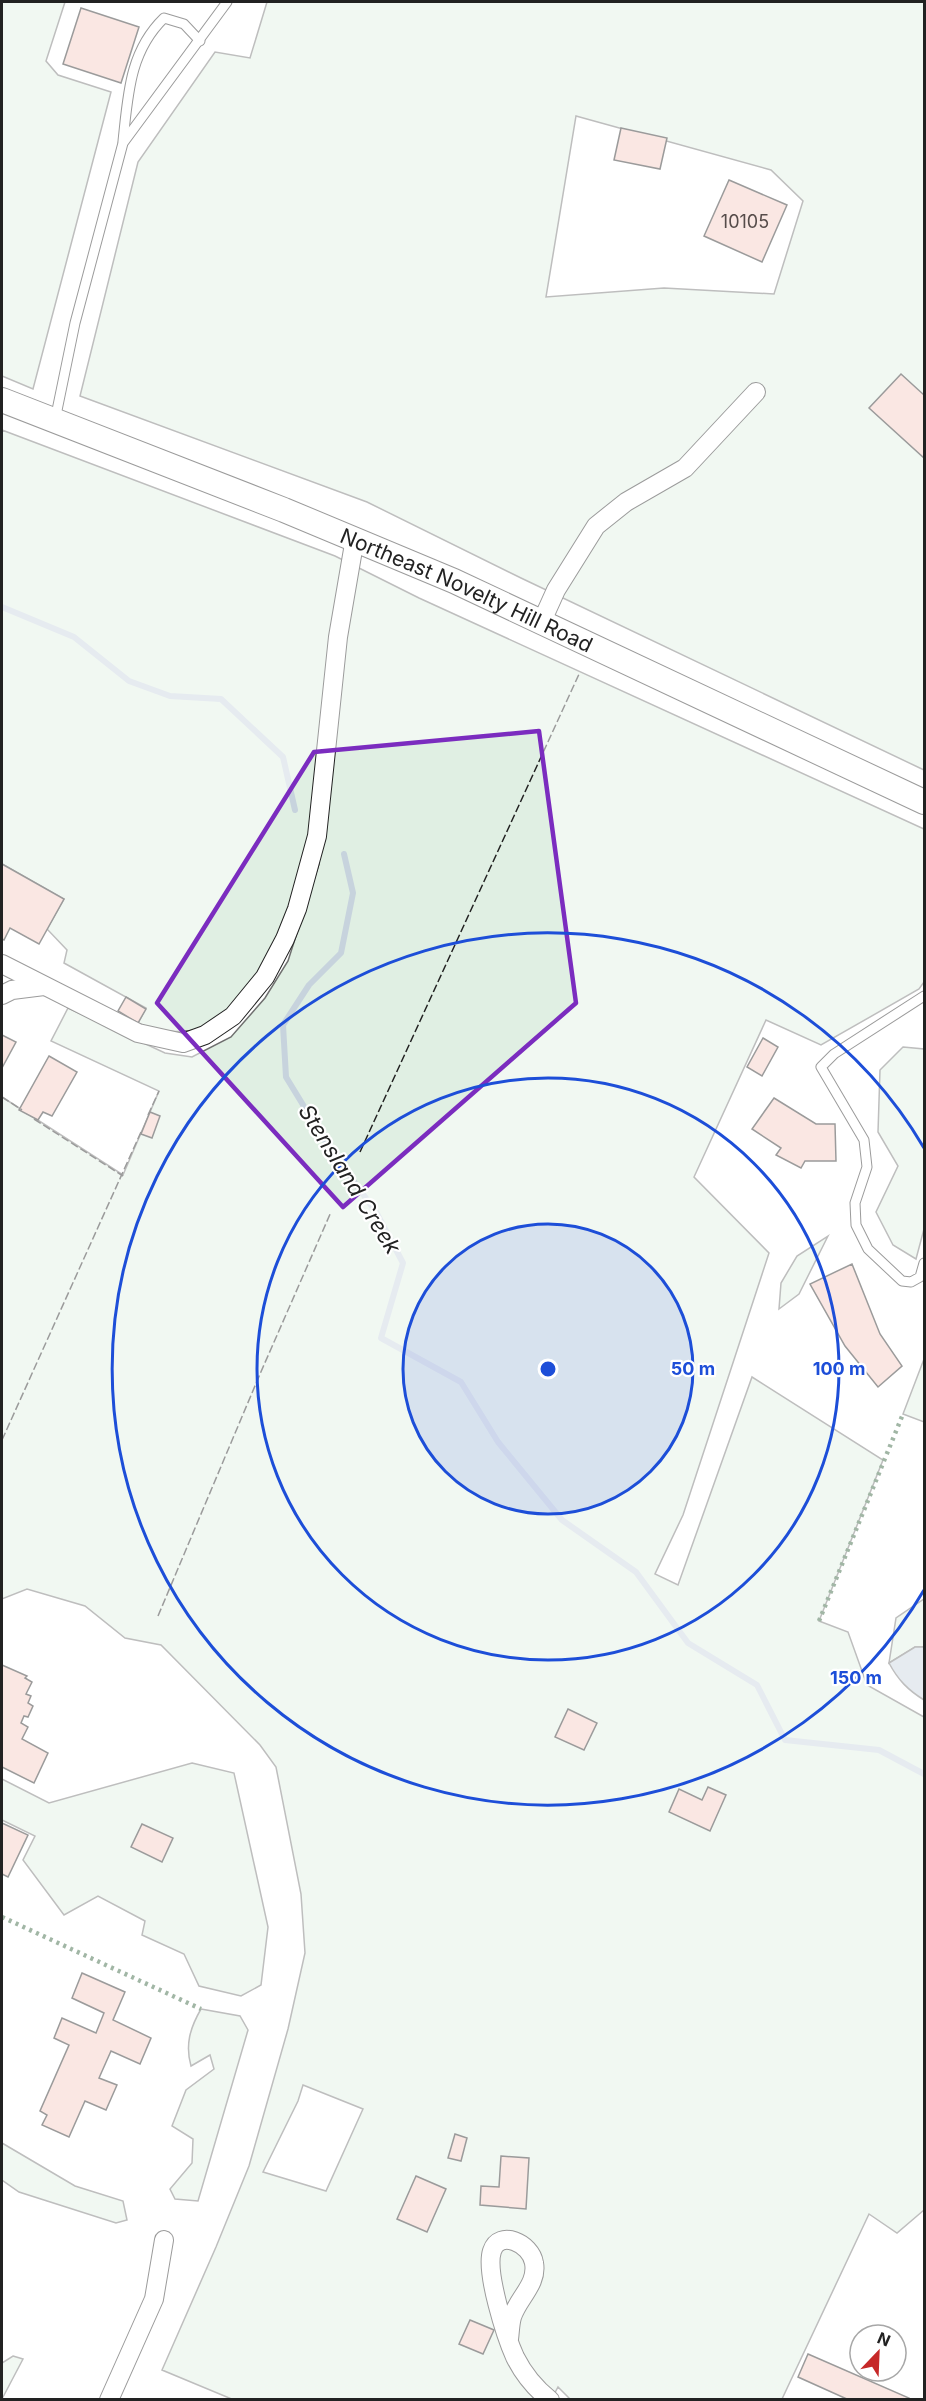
<svg xmlns="http://www.w3.org/2000/svg" width="926" height="2401" viewBox="0 0 926 2401" font-family="Inter,sans-serif">
  <style>
    .green { fill: #e0efe3; stroke: #6f6f6f; stroke-width: 1.5; fill-rule: evenodd }
    .water { fill: #c7d3dd; stroke: #6f6f6f; stroke-width: 1.5 }
    .lines { fill: none; stroke-linecap: round; stroke-linejoin: round }
    .stream { stroke: #c7d3dd; stroke-width: 6 }
    .building { fill: #f3c9c0; stroke: #222; stroke-width: 1.5 }
    .lane-casing { stroke: #222; stroke-width: 11 }
    .street-casing { stroke: #222; stroke-width: 20 }
    .secondary-casing { stroke: #222; stroke-width: 26 }
    .lane { stroke: #fff; stroke-width: 9 }
    .street { stroke: #fff; stroke-width: 18 }
    .secondary { stroke: #fff; stroke-width: 24 }
    .hedge { stroke: #2f5e38; stroke-width: 4.5; stroke-dasharray: 3 4.5; stroke-linecap: butt }
    .fence { stroke: #222; stroke-width: 1.5; stroke-dasharray: 8 3; stroke-linecap: butt }
    .marked { fill: none; stroke: #7b2cbf; stroke-width: 4.5; stroke-linejoin: round }
    .ring { fill: none; stroke: #1d4ed8; stroke-width: 3 }
    .labels { text-anchor: middle; dominant-baseline: central; stroke-width: 4.5; stroke-linejoin: round; paint-order: stroke }
    .number-label { font-size: 18px; fill: #564c4a }
    .street-label { font-size: 21px; fill: #222; stroke: #fff }
    .water-label { font-size: 22px; font-style: italic; fill: #222; stroke: #fff }
    .centre { fill: #1d4ed8; stroke: #fff; stroke-width: 3 }
    .ring-label { font-size: 18px; text-anchor: middle; font-weight: bold; fill: #1d4ed8; stroke: #fff; stroke-width: 4.5; stroke-linejoin: round; paint-order: stroke }
  </style>
  <rect width="100%" height="100%" fill="#fff"/>
  <g class="green">
    <path d="M2,2H65L46,61L58,75L111,92L33,389L2,376Z"/>
    <path d="M267,2H924V770L521,578L367,502L80,396L138,162L215,52L250,58ZM576,116L771,170L803,201L774,294L664,288L546,297Z"/>
    <path d="M2,430L335,556L419,598L924,829V982L919,989L821,1045L766,1020L694,1177L769,1253L683,1515L655,1574L678,1585L752,1377L883,1460L819,1621L848,1632L867,1685L924,1717V2210L897,2233L869,2214L782,2399H570L558,2387L551,2400H234L162,2370L216,2247L249,2166L288,2029L305,1953L301,1894L276,1767L260,1745L161,1645L125,1638L85,1606L27,1589L2,1599V1097L123,1175L159,1091L51,1041L68,1008L165,1053L192,1057L231,1037L265,998L288,961L319,864L306,855C297,882 291,911 280,938C272,956 229,1015 213,1024C194,1035 156,1033 138,1023L146,1008L64,963L67,950L47,929L64,899L2,864ZM303,2085L363,2109L326,2191L263,2172L298,2101Z"/>
    <path d="M903,1047L924,1049V1229L916,1259L893,1245L876,1212L898,1166L878,1132L880,1070Z"/>
    <path d="M828,1236L799,1294L779,1309L781,1283L797,1256Z"/>
    <path d="M924,1359V1422L903,1414Z"/>
    <path d="M924,1599V1647H915L889,1663L896,1618Z"/>
    <path d="M192,1763L234,1773L268,1927L261,1985L241,1996L199,1986L184,1954L142,1935L145,1921L98,1896L64,1915L23,1860L35,1836L2,1820V1779L49,1803Z"/>
    <path d="M201,2009L240,2016L248,2030L198,2201L175,2199L170,2189L192,2163L193,2139L172,2126L186,2090L214,2069L210,2055L191,2066C185,2045 190,2028 201,2009Z"/>
    <path d="M2,2143L75,2186L123,2201L127,2220L116,2223L19,2192L2,2180Z"/>
    <path d="M13,2356L23,2359L2,2399V2363Z"/>
  </g>
  <path class="water" d="M915,1647H924V1700C908,1690 898,1680 889,1663Z"/>
  <g class="lines">
    <g class="stream">
      <path d="M2,607L74,637L129,681L170,696L221,699L283,757L295,810"/>
      <path d="M344,854L353,893L341,953L309,985L283,1025L286,1077L330,1149L376,1212L403,1263L381,1338L461,1382L498,1442L562,1520L636,1572L688,1643L757,1685L785,1740L879,1750L924,1774"/>
    </g>
  </g>
  <g class="building">
    <path d="M81,8L139,27L121,83L63,64Z"/>
    <path d="M621,128L667,138L660,169L614,160Z"/>
    <path d="M729,180L787,205L762,262L704,236Z"/>
    <path d="M901,374L924,395V458L869,408Z"/>
    <path d="M2,864L64,899L39,944L10,928L4,940L2,939Z"/>
    <path d="M126,997L146,1009L138,1023L118,1011Z"/>
    <path d="M2,1035L16,1042L2,1068Z"/>
    <path d="M763,1038L778,1047L762,1076L747,1067Z"/>
    <path d="M49,1056L77,1072L52,1116L43,1112L38,1120L19,1110Z"/>
    <path d="M774,1098L816,1124H835L836,1161H805L801,1168L776,1155L781,1148L752,1129Z"/>
    <path d="M150,1112L160,1116L152,1138L141,1134Z"/>
    <path d="M852,1264L880,1334L902,1366L878,1387L845,1346L810,1284Z"/>
    <path d="M2,1665L27,1676L25,1678L32,1682L26,1694L31,1696L28,1703L33,1706L28,1717L24,1716L21,1723L28,1727L22,1739L48,1753L34,1783L2,1767Z"/>
    <path d="M568,1709L597,1723L584,1750L555,1737Z"/>
    <path d="M708,1787L726,1795L710,1831L669,1812L679,1789L702,1800Z"/>
    <path d="M2,1823L28,1835L8,1877L2,1874Z"/>
    <path d="M142,1824L173,1838L162,1862L131,1847Z"/>
    <path d="M82,1973L125,1992L113,2020L151,2038L140,2064L111,2051L99,2078L117,2085L106,2110L85,2101L69,2137L42,2125L47,2115L40,2111L69,2045L54,2038L62,2018L96,2033L104,2013L72,1998Z"/>
    <path d="M455,2134L467,2138L461,2161L448,2158Z"/>
    <path d="M501,2156L529,2158L526,2209L480,2205L481,2186L499,2187Z"/>
    <path d="M416,2176L446,2189L427,2232L397,2219Z"/>
    <path d="M470,2320L494,2330L483,2354L459,2344Z"/>
    <path d="M808,2354L909,2398L908,2400H849L798,2377Z"/>
  </g>
  <g class="lines">
    <defs>
      <g id="lane">
        <path d="M123,141C128,96 129,52 164,18L184,24L200,41"/>
        <path d="M55,420L75,323L123,143L227,2"/>
        <path d="M924,996L834,1054L821,1067L864,1140L867,1167L855,1203L856,1225L868,1249L902,1281L911,1282L920,1277L924,1263"/>
      </g>
      <g id="street">
        <path d="M542,621L556,590L596,526L626,502L685,468L756,392"/>
        <path d="M2,964L138,1033L183,1043L205,1035L233,1016L265,977L285,939L297,909L317,836L338,637L355,538"/>
        <path d="M2,995L12,990L44,986"/>
        <path d="M509,2339C510,2332 510,2324 512,2317C518,2298 538,2284 534,2263C531,2243 499,2229 492,2251C485,2272 506,2337 515,2357C523,2373 536,2389 550,2400"/>
        <path d="M109,2400L154,2299L164,2240"/>
      </g>
      <g id="secondary">
        <path id="s1" d="M2,400L284,510L454,581L924,802"/>
      </g>
    </defs>
    <use href="#lane" class="lane-casing"/>
    <use href="#street" class="street-casing"/>
    <use href="#secondary" class="secondary-casing"/>
    <use href="#lane" class="lane"/>
    <use href="#street" class="street"/>
    <use href="#secondary" class="secondary"/>
    <g class="hedge">
      <path d="M819,1621L903,1414"/>
      <path d="M2,1917L201,2009"/>
    </g>
    <g class="fence">
      <path d="M2,1097L22,1110"/>
      <path d="M148,1115L159,1091"/>
      <path d="M34,1119L123,1176"/>
      <path d="M360,1152L580,672"/>
      <path d="M2,1440L141,1132"/>
      <path d="M158,1616L260,1374L331,1212"/>
    </g>
  </g>
  <path d="M0 0H926V2401H0ZM539,731L576,1003L343,1207L157,1003L314,752Z" fill="#fff" fill-opacity=".55" fill-rule="evenodd"/>
  <path class="marked" d="M539,731L576,1003L343,1207L157,1003L314,752Z"/>
  <circle cx="548" cy="1369" r="145" fill="#1d4ed8" fill-opacity=".12"/>
  <g class="ring">
    <circle cx="548" cy="1369" r="145"/>
    <circle cx="548" cy="1369" r="291"/>
    <path d="M924 1590A436 436 0 1 1 924 1148"/>
  </g>
  <g class="labels">
    <g class="number-label">
      <text x="745" y="221">10105</text>
    </g>
    <g class="street-label">
      <text stroke="none"><textPath href="#s1" startOffset="502">Northeast Novelty Hill Road</textPath></text>
    </g>
    <g class="water-label">
      <text transform="translate(350 1179) rotate(58)">Stensland Creek</text>
    </g>
  </g>
  <circle cx="548" cy="1369" r="9" class="centre"/>
  <g class="ring-label">
    <text x="693" y="1375">50 m</text>
    <text x="839" y="1375">100 m</text>
    <text x="856" y="1684">150 m</text>
  </g>
  <rect width="926" height="2401" fill="none" stroke="#222222" stroke-width="6"/>
  <g transform="translate(878 2353) rotate(23)"><circle r="28" fill="#ffffff" stroke="#a7a7a7" stroke-width="1.5"/>
  <path d="M0-4.5L10 22L0 15L-10 22Z" fill="#c62828"/>
  <text y="-9" font-size="16" font-weight="bold" text-anchor="middle" fill="#222222">N</text>
  </g>
</svg>
